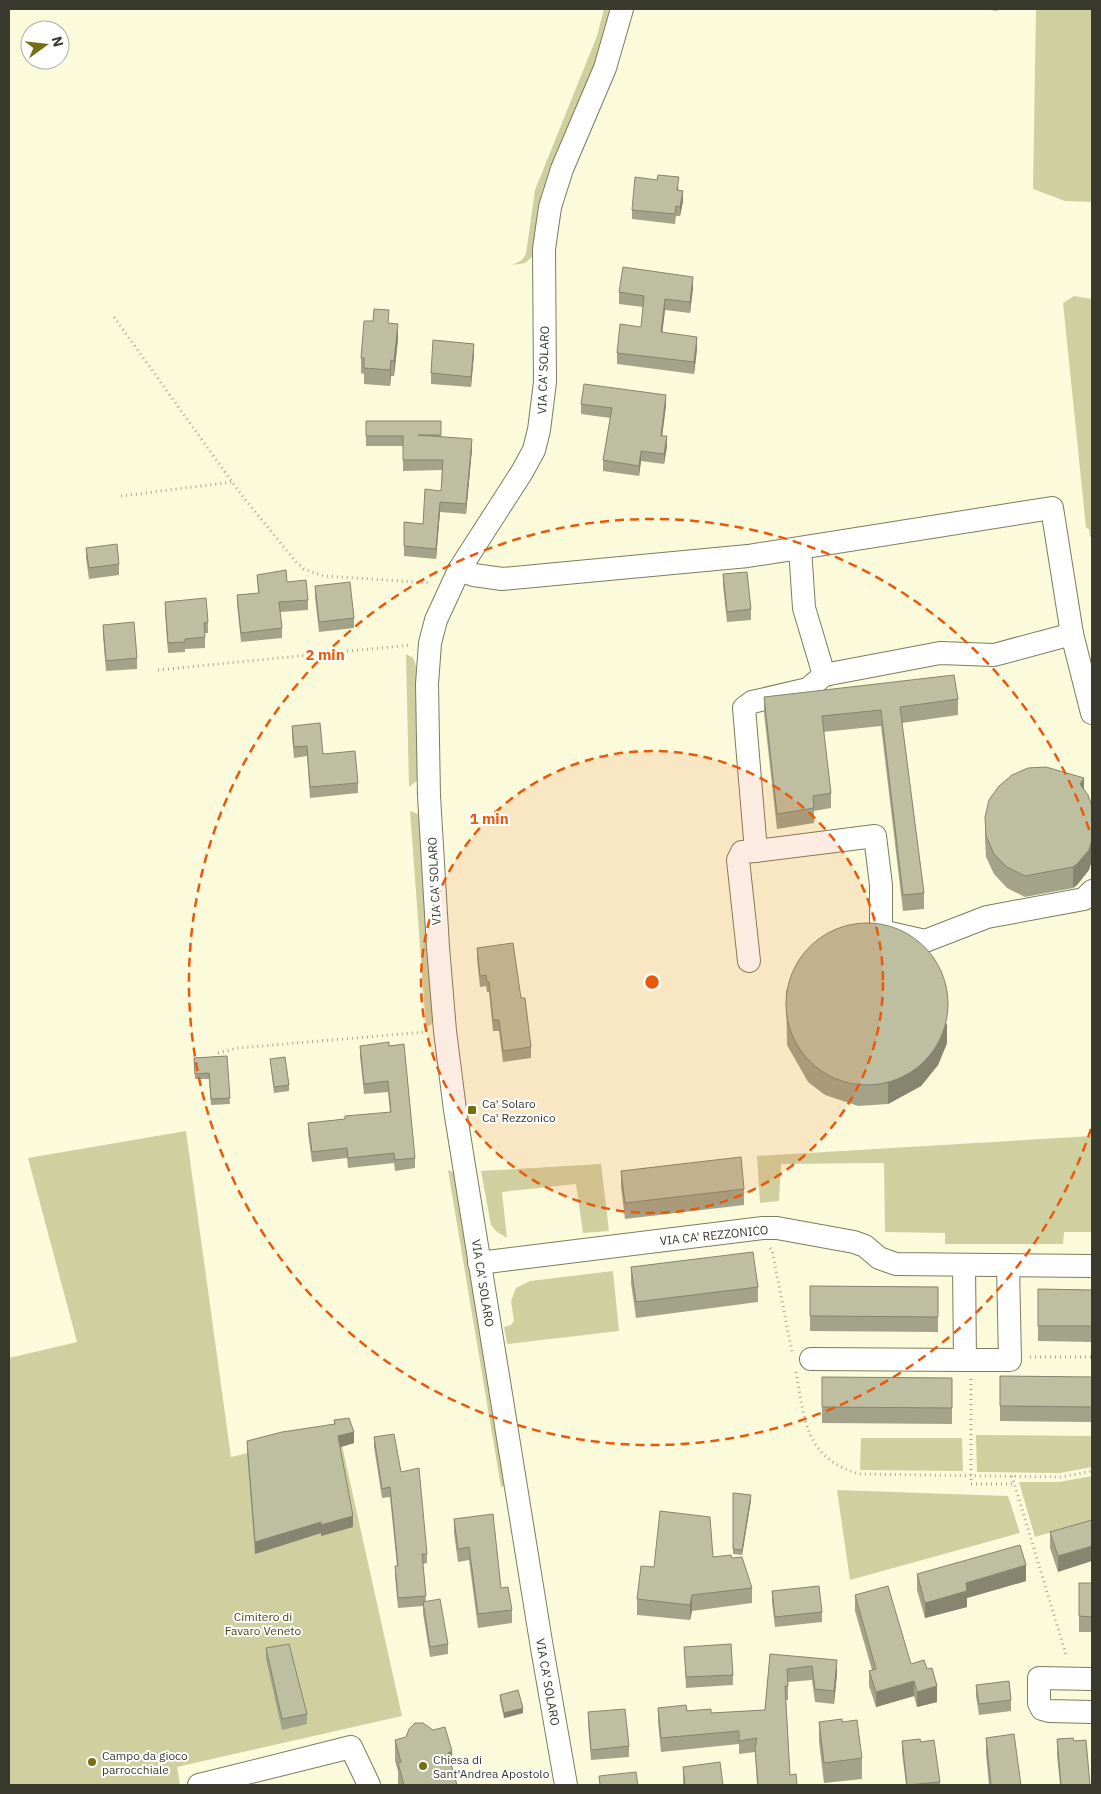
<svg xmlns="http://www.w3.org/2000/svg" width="1101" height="1794" viewBox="0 0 1101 1794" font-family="'IBM Plex Sans',sans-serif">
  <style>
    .green { fill: #d0cfa0 }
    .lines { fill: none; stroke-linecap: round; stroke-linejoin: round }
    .minor-casing { stroke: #7d7c60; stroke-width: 24 }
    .path { stroke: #a9a992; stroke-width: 3; stroke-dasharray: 1 4; stroke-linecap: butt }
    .minor { stroke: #fff; stroke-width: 22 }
    .wall { fill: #a3a38a }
    .shaded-wall { fill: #858570 }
    .building { fill: #bebea0; stroke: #858570 }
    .ring { fill: none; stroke: #e8590c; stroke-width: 2.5; stroke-dasharray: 9 6 }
    .poi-dot { fill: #746f10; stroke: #fff; stroke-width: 2 }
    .labels { text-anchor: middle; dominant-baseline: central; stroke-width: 4; stroke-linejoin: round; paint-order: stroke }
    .street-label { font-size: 12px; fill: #39392d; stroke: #fff }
    .poi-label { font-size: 12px; fill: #39392d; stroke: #fff; text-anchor: start }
    .park-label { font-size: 12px; fill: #4b4813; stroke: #fff }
    .centre { fill: #e8590c; stroke: #fff; stroke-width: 2.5 }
    .ring-label { font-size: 15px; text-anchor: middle; font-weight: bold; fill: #e8590c; stroke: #fff; stroke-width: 4; stroke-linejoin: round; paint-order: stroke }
  </style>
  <rect width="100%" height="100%" fill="#fbfbdc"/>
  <g class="green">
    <path d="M604,9H613L606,37L573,124L542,192L533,256L525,263L512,265L522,260L526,254L535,190L597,36Z"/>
    <path d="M1036,9H1092V202L1065,201L1033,189Z"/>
    <path d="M1074,296L1092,299V537H1090L1089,529L1086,528L1063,303Z"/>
    <path d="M406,654L413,658L416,666L419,779L409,787Z"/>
    <path d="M410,811L421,815L434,1021L431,1025L426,1027Z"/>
    <path d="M186,1131L231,1457L339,1432L402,1716L177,1767L180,1785H9V1358L77,1342L28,1158Z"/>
    <path d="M1092,1136V1232H1064L1063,1244H945V1233L885,1232L884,1163L781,1164L779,1201L760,1203L757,1156Z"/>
    <path d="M601,1164L609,1231L583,1233L576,1184L502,1192L507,1238L496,1231L491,1225L481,1171Z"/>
    <path d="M448,1170L453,1172L456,1177L507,1485L501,1487Z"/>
    <path d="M613,1271L619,1331L507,1344L504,1327L511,1325L514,1321L511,1301L516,1288L530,1281Z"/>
    <path d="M976,1435L1092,1436V1467L1060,1473L977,1472Z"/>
    <path d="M861,1438H962L963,1471L860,1470Z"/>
    <path d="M1092,1476V1520L1035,1537L1019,1482H1059Z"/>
    <path d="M837,1490L1008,1496L1020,1533L850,1580Z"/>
  </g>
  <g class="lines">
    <defs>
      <g id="minor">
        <path d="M459,570L474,575L502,579L748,556L1052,508L1072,634L994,655L940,653L824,675L804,608L800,548"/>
        <path d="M1072,634L1092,713"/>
        <path d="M824,675L808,689L752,702L744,708L756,851L875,836L881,885V931L925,941L987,917L1084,899L1092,891"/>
        <path d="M749,961L738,860L742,852L756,851"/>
        <path d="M479,1263L763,1228H777L854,1242L865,1246L879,1258L896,1264L1092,1266"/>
        <path d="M964,1265L965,1360H1010L1008,1265"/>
        <path d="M811,1359L965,1360"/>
        <path d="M1092,1679L1039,1678V1703L1042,1709L1049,1711L1092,1712"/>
        <path d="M199,1785L351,1747L369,1785"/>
        <path d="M566,1785L542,1648L455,1110L445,1031L438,947L429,796L427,684L430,643L436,620L459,570L522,472L534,450L539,430L545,382L544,249L550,207L562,169L605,68L622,9"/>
      </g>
    </defs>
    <use href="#minor" class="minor-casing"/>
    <g class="path">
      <path d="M114,317L240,493L296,562L304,569L324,576L431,583"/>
      <path d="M121,496L233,482"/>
      <path d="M158,670L410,645"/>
      <path d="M218,1053L238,1048L425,1032"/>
      <path d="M770,1248L772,1250L792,1352"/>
      <path d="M1030,1357H1092"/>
      <path d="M796,1372C805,1420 804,1457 859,1474L1061,1477L1092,1471"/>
      <path d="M971,1379V1484H1014"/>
      <path d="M1012,1476L1067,1658"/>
    </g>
    <use href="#minor" class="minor"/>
  </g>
  <g class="wall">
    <path d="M985,9H997V11Z"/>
    <path d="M679,187L678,190L683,201L680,216H676L675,224L632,219V210Z"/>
    <path d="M693,288L690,313L665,310L662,333L697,349L694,374L617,364V353L641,327L643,307L619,304V292Z"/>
    <path d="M389,323L398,339L394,376H391L390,386L364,384V374L361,373V358Z"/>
    <path d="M474,354L471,387L431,384V373Z"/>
    <path d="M581,404L666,405L662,436L667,446L664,464L641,461L639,476L603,471V460L610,418L581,414Z"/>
    <path d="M366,421H441V437L472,449L466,514L440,512L436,559L404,556V522L423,524L441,491L442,470L403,471V446H366Z"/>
    <path d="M86,548L119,564V575L89,579L86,558Z"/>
    <path d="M723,574L751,609V620L727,622L723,585Z"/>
    <path d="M257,575L287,582L308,600V610L280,612L282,628V638L241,642L237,604V595L258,593Z"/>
    <path d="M315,586L354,618V628L319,632L315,597Z"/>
    <path d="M165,602L208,622V633H205V648L185,649V652L168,653L165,612Z"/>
    <path d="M103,625L137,658V669L106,671L103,636Z"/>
    <path d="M764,697L958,699V715L902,723L924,893V909L903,911L881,726L823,732L831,793V808L814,811V823L777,829L764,713Z"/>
    <path d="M292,726L358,783V793L310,798L307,756L294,758L292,737Z"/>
    <path d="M1084,790L1092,806V860L1089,870L1077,885L1073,888L1025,897L1007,888L994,874L986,857L985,838V817Z"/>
    <path d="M477,948L521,998L531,1047V1058L503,1062L499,1031H493L489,992H487L486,986L480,987L477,958Z"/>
    <path d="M786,990L947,1043L938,1065L921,1086L888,1104L858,1106L825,1095L808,1082L787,1045Z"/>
    <path d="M360,1046H389L415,1158V1168L395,1171L394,1163L348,1168L347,1158L312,1162L308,1133V1123L345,1119L390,1112L388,1092L364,1094L360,1056Z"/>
    <path d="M227,1056L230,1104L211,1105L209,1079H195L194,1058Z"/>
    <path d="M270,1059L289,1085V1091L274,1093Z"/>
    <path d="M621,1171L744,1189V1205L625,1219L621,1187Z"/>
    <path d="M631,1267L758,1287V1302L636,1318L631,1283Z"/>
    <path d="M810,1286L938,1287V1332L810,1331Z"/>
    <path d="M1038,1289L1092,1290V1342L1038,1341Z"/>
    <path d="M1000,1376L1092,1377V1422L1000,1421Z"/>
    <path d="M822,1377L952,1378V1424L822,1423Z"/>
    <path d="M334,1420L354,1443L340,1447L353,1527L321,1536V1533L255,1554L247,1452V1441L334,1425Z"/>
    <path d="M374,1437L401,1472L427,1554V1563L423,1564L426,1602L448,1644V1654L430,1657L423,1613V1606L398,1608L395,1576V1566H397L390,1497L382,1498L374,1447Z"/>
    <path d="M733,1493L751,1500L742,1555L733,1554Z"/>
    <path d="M454,1519L501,1588L512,1610V1623L478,1628L469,1560L458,1562L454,1533Z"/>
    <path d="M1092,1520L1058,1572L1050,1548V1532Z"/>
    <path d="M713,1557L732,1558L752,1588V1603L692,1611L690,1620L637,1615V1599L654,1567Z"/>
    <path d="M917,1574L1026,1581L967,1598V1607L925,1618L917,1590Z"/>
    <rect x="1079" y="1583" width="13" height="49"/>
    <path d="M772,1591L822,1612V1622L775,1627L772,1602Z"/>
    <path d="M855,1595L911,1664L937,1702L917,1707L914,1696L876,1707L869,1686V1671L872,1670L855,1611Z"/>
    <path d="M684,1647L733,1675V1685L686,1688Z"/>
    <path d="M266,1648L307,1714V1724L282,1730L266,1659Z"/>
    <path d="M770,1654L837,1674L834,1704L815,1702L812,1680L788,1682V1700H786L790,1775L797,1785H757L755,1752L739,1754V1744L661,1752L658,1722V1708L711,1713L765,1710Z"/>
    <path d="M976,1685L1011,1700V1711L979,1715L976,1696Z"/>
    <path d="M500,1695L523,1713L504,1718L500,1700Z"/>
    <path d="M588,1712L629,1746V1757L591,1760L588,1723Z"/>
    <path d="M819,1722H842L862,1758V1779L824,1783L819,1742Z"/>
    <path d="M986,1738L1021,1785H989L986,1754Z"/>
    <path d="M1057,1739L1074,1741L1090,1785H1060L1057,1755Z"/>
    <path d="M395,1740L452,1768L457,1785H398V1771L395,1761Z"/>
    <path d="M902,1741L921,1742L940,1782V1785H906L902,1752Z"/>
    <path d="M683,1767L723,1785H683Z"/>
  </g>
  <g class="shaded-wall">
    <path d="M683,191V201L680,216V207Z"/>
    <path d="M693,277V288L690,313V302Z"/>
    <path d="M665,299V310L661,344V332Z"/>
    <path d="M398,324V339L394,376V361Z"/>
    <path d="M697,337V349L694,374V362Z"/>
    <path d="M474,344V354L471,387V377Z"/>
    <path d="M391,360V376L390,386V370Z"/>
    <path d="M666,395V405L661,446V436Z"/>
    <path d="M667,436V446L664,464V454Z"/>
    <path d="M472,439V449L466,514V504Z"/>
    <path d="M641,451V461L639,476V466Z"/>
    <path d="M440,502V512L436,559V549Z"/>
    <path d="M1084,778V798L1080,784Z"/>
    <path d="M1092,840V860L1089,870L1077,885L1073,888V867Z"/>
    <path d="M947,1023V1043L938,1065L921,1086L888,1104V1083Z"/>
    <path d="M354,1432V1443L338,1448V1436Z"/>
    <path d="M751,1495V1500L742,1555V1550Z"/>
    <path d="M353,1516V1527L321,1536V1525Z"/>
    <path d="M321,1522V1533L255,1554V1542Z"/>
    <path d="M1092,1546V1561L1058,1572V1556Z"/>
    <path d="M1026,1565V1581L967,1598V1607L925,1618V1603L966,1583Z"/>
    <path d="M692,1595V1611L690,1620V1605Z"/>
    <path d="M837,1660V1674L834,1704V1691Z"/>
    <path d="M914,1681V1696L876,1707V1692Z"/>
    <path d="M937,1686V1702L917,1707V1692Z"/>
    <path d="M523,1708V1713L504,1718V1713Z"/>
    <path d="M452,1751V1772L448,1753Z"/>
  </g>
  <g class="building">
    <path d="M658,175L679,177L677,190L683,191L680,207L676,206L675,214L632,210L635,177L657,180Z"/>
    <path d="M623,267L693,277L690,302L665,299L661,332L697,337L694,362L617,353L620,324L641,327L644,296L619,292Z"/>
    <path d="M374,309L389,310L388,323L398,324L394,361L391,360L390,370L364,368V358H361L364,321H373Z"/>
    <path d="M433,340L474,344L471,377L431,373Z"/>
    <path d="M584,384L666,395L661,436H667L664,454L641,451L639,466L603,460L612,408L581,404Z"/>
    <path d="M366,421H441V435H418L472,439L466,504L440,502L436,549L404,546V522L423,524L425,489L441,491L443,460H403V436H366Z"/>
    <path d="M117,544L119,564L89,568L86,548Z"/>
    <path d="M286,570L287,582L306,580L308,600L279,602L282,628L241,633L237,595L259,593L257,575Z"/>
    <path d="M747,572L751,609L727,612L723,574Z"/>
    <path d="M350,582L354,618L319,622L315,586Z"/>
    <path d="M206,598L208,622L204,623L205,637L185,639V642L168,643L165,602Z"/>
    <path d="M134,622L137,658L106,661L103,625Z"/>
    <path d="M954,675L958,699L900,707L924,893L903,895L881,710L822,716L831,793L813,796L814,808L777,814L764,697Z"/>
    <path d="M320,723L323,754L355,751L358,783L310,787L307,746L294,747L292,726Z"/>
    <path d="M1046,767L1084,778L1080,784L1088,795L1092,806V840L1089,850L1077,864L1073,867L1025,876L1007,867L994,854L986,836L985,817L989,800L999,786L1012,775L1028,768Z"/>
    <circle cx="867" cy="1004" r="81"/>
    <path d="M513,943L521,998H525L531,1047L503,1051L499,1020H493L489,982H487L486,975L480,976L477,948Z"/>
    <path d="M389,1042V1046L404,1044L415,1158L395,1160L394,1153L348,1158L347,1148L312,1152L308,1123L345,1119V1116L391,1112L388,1081L364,1084L360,1046Z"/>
    <path d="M227,1056L230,1098L211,1099L209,1073L195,1074L194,1058Z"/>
    <path d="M285,1057L289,1085L274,1087L270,1059Z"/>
    <path d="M741,1157L744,1189L625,1203L621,1171Z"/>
    <path d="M753,1252L758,1287L636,1302L631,1267Z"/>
    <path d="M810,1286L938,1287V1317L810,1316Z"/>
    <path d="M1038,1289L1092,1290V1326H1038Z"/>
    <path d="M1000,1376L1092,1377V1407L1000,1406Z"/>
    <path d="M822,1377L952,1378V1408L822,1407Z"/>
    <path d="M349,1418L354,1432L338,1436L353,1516L321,1525V1522L255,1542L247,1441L282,1432L335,1424L334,1420Z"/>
    <path d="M394,1434L401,1472L419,1468L427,1554H422L426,1596L398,1598L395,1566H398L390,1487L382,1489L374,1437Z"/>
    <path d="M733,1493L751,1495L742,1550L733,1549Z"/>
    <path d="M660,1511L710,1517L713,1557L731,1555L732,1558L742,1557L752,1588L692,1595L690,1605L637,1599L641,1566L654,1567Z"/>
    <path d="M493,1514L501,1588L508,1587L512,1610L478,1614L469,1547L458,1549L454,1519Z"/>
    <path d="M1092,1520V1546L1058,1556L1050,1532Z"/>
    <path d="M1020,1545L1026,1565L966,1583L967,1591L925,1603L917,1574Z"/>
    <path d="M1079,1583H1092V1617L1079,1616Z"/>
    <path d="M819,1586L822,1612L775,1617L772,1591Z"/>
    <path d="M888,1586L911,1664L924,1660L927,1669L932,1668L937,1686L917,1692L914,1681L876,1692L869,1671L876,1669L855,1595Z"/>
    <path d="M440,1599L448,1644L430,1647L423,1602Z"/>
    <path d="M289,1644L307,1714L282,1719L266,1648Z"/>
    <path d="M731,1644L733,1675L686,1677L684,1647Z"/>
    <path d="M770,1654L837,1660L834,1691L815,1689L812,1666L787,1669L788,1686H785L790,1775L796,1774L797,1785H758L755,1748L757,1738L739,1741V1731L661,1738L658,1708L686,1705L687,1711L711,1709V1713L765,1710Z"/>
    <path d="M1009,1681L1011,1700L979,1704L976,1685Z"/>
    <path d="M518,1690L523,1708L504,1713L500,1695Z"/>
    <path d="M625,1709L629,1746L591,1750L588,1712Z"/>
    <path d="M842,1719V1722L857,1720L862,1758L824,1763L819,1722Z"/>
    <path d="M415,1723H423L433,1730L445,1727L452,1751L448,1753L457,1785H404L398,1763L401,1762L395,1740L406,1737L409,1729Z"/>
    <path d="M1014,1734L1021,1785H991L986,1738Z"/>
    <path d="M1073,1738L1074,1741L1086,1740L1090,1785H1061L1057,1739Z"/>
    <path d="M920,1739L921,1742L934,1740L940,1782L907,1785L902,1741Z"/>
    <path d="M720,1762L723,1785H685L683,1767Z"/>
    <path d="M636,1772L638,1785H600L599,1776Z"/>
  </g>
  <circle cx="652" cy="982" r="231" fill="#e8590c" fill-opacity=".12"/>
  <g class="ring">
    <circle cx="652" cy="982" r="231"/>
    <path d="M1091 1129A463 463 0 1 1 1091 835"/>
  </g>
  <g class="poi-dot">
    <rect x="467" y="1105" width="10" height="10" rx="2.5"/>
    <circle cx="92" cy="1762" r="5"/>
    <circle cx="423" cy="1766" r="5"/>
  </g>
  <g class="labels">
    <g class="street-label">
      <text transform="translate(543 370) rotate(-88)">VIA CA' SOLARO</text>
      <text transform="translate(434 881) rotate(-93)">VIA CA' SOLARO</text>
      <text transform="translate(714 1235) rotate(-6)">VIA CA' REZZONICO</text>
      <text transform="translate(483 1283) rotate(81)">VIA CA' SOLARO</text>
      <text transform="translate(548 1682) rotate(80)">VIA CA' SOLARO</text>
    </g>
    <g class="poi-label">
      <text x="482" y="1103">Ca' Solaro<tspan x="482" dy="14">Ca' Rezzonico</tspan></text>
      <text x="102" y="1755">Campo da gioco<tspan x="102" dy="14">parrocchiale</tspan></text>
      <text x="433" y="1759">Chiesa di<tspan x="433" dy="14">Sant'Andrea Apostolo</tspan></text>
    </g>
    <g class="park-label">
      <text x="263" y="1616">Cimitero di<tspan x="263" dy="14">Favaro Veneto</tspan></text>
    </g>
  </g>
  <circle cx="652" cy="982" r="8" class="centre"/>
  <g class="ring-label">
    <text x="325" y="660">2 min</text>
    <text x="489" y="824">1 min</text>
  </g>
  <rect width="1101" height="1794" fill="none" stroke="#39392d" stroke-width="20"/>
  <g transform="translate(45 45) rotate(75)"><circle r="24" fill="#ffffff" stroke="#b0b0ab"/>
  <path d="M0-4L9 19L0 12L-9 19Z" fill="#746f10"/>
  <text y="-8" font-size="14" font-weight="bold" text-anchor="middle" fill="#39392d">N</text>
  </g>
</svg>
